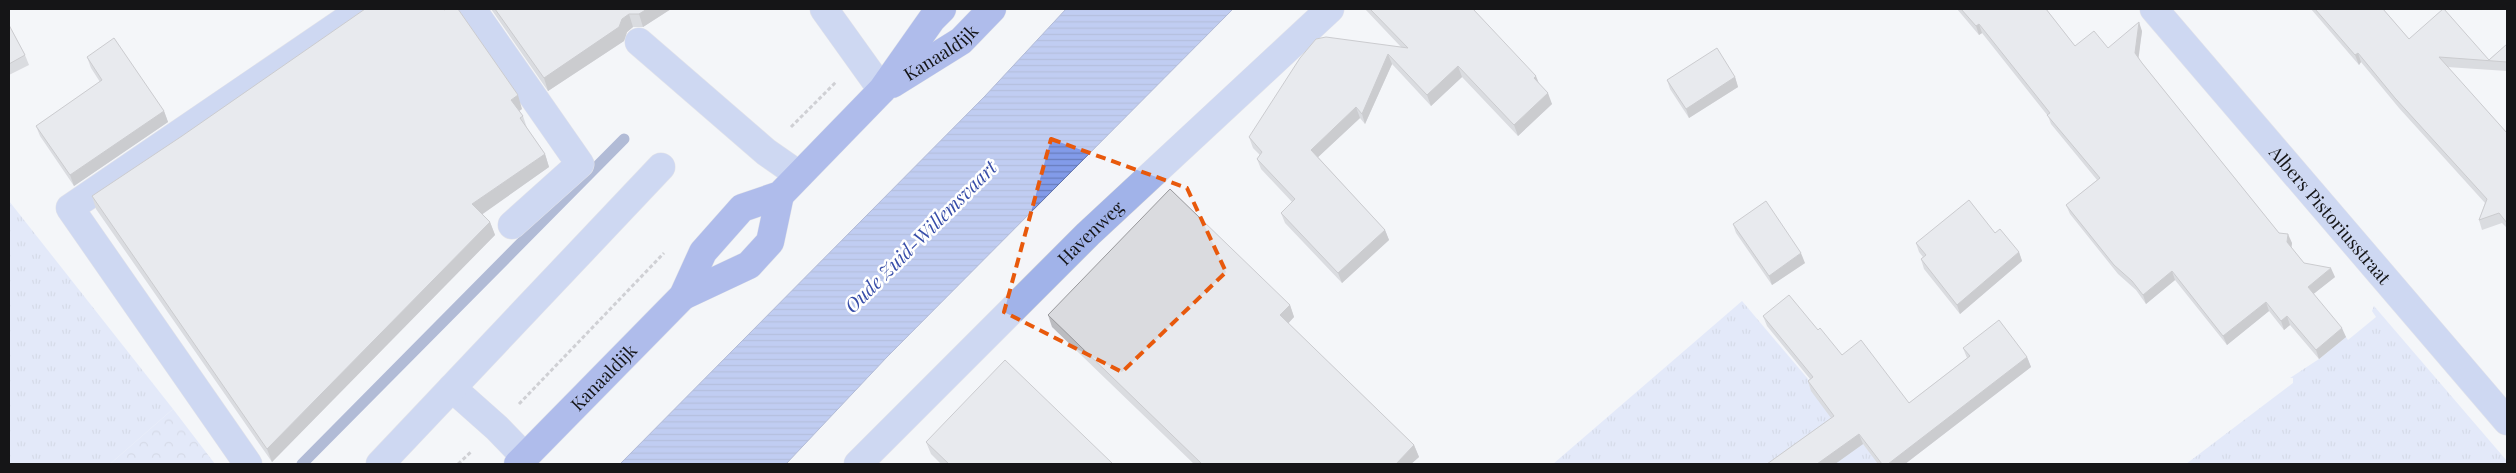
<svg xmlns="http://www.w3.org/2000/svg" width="2516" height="473" viewBox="0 0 2516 473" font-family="'Playfair Display',serif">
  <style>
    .grass { fill: url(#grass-tufts) }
    .forest { fill: url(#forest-crowns) }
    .water { fill: url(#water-rules); stroke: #6173aa }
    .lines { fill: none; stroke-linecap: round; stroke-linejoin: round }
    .stream { stroke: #6173aa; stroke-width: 11 }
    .minor-casing { stroke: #d0d1d5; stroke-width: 29 }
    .major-casing { stroke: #d0d1d5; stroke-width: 29 }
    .path { stroke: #a3a3a7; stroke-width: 3; stroke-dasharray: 4 2.5; stroke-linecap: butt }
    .minor { stroke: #a1b3e9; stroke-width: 28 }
    .major { stroke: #5c77d9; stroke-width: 28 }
    .wall { fill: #bbbcc0 }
    .shaded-wall { fill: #99999c }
    .building { fill: #dadbdf; stroke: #99999c }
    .marked { fill: none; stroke: #e8590c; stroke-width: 4; stroke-dasharray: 10 6; stroke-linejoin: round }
    .labels { text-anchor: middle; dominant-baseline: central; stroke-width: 5; stroke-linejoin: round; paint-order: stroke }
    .street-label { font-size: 18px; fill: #151517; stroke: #fff }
    .water-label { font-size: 19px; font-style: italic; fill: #374da8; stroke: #fff }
  </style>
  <defs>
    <pattern id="grass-tufts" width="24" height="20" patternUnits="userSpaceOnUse" patternTransform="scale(1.25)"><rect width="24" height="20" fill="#cfdaf8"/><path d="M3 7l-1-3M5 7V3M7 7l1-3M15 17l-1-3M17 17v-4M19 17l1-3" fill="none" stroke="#b1bad4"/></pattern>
    <pattern id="forest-crowns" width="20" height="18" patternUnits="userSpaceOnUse" patternTransform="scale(1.25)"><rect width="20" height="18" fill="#cfdaf8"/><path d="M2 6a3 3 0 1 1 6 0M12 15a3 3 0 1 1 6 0" fill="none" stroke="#b1bad4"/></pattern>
    <pattern id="water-rules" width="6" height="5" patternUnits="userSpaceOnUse" patternTransform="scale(1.25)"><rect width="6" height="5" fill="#829be9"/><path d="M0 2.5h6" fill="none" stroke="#697dbc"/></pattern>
  </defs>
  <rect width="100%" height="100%" fill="#f4f5f9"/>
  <g class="grass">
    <path d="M9,201L173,409L110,464H9Z"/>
    <path d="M1742,301L1880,464H1553Z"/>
    <path d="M2374,306L2507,461V464H2186L2293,383V378H2290L2319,359L2346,337L2348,340L2376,317L2372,311Z"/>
  </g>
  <path class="forest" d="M173,409L215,464H110Z"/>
  <path class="water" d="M1066,9H1233L887,357L786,464H620L985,96Z"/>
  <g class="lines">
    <path class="stream" d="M302,464L624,139"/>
    <defs>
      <g id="minor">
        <path d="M472,9L580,164L512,225"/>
        <path d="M824,9L882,90"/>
        <path id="s1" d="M2154,9L2507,421"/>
        <path d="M639,42L766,152L799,175"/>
        <path d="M452,388L497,428L525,457"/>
        <path d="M248,464L70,208L362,9"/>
        <path d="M380,464L661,167"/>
        <path id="s2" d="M858,464L1088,234L1330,9"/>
      </g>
      <g id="major">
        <path id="s3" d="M892,84L961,41L992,9"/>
        <path d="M683,296L749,265L770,242L780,195"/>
        <path id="s4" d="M518,464L683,296L703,252L742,208L780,195L882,90L932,19L942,9"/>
      </g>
    </defs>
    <use href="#minor" class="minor-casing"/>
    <use href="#major" class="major-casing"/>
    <g class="path">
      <path d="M791,127L836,82"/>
      <path d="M519,404L664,253"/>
      <path d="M458,464L472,451"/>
    </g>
    <use href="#minor" class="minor"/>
    <use href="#major" class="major"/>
  </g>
  <g class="wall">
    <path d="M491,9H671L643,27H633L627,32L624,41L548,91Z"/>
    <path d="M1365,9H1473L1539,84L1552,104L1518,136L1462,77L1431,106L1392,64L1365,124L1360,118L1318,157L1385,230L1389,240L1342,283L1285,223L1281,213L1292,202L1261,169L1257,159L1260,155L1253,148L1249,137L1401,47Z"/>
    <path d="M1957,9H2046L2075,46L2108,48L2142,31L2138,58L2279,233L2292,243L2291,247L2304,263L2335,277L2313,294L2346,337L2319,359L2290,325L2284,330L2269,311L2227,345L2175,280L2146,304L2136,290L2118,274L2070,214L2066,205L2097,180L2051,124L2048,116L1982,33L1979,35Z"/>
    <path d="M2311,9H2383L2409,39L2489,60L2507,44V71L2447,67L2507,133V228L2502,223L2482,230L2479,220L2485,203L2399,108L2361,62L2359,65Z"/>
    <path d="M9,25L25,55L29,65L9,75Z"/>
    <path d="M87,57L164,111L168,122L74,186L40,136L36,126L100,82L91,68Z"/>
    <path d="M1735,77L1738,87L1689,118L1670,89L1667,80Z"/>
    <path d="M522,109L519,111L523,116L527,128L545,154L549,167L482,214L490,222L495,235L272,462L96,209L92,196Z"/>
    <path d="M1733,224L1805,263L1772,285L1736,233Z"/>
    <path d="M1995,233L2019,252L2022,261L1960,314L1924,269L1921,259L1923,257L1919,252L1916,243Z"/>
    <path d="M1290,305L1294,317L1288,323L1414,445L1419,457L1411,464H1194L1052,327L1048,315Z"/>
    <path d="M1763,316L1818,330L1842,355L1909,403L1967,358L1963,348L2027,357L2031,367L1905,464H1878L1863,444L1835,464H1767L1831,418L1811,391L1808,381L1810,379L1767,326Z"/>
    <path d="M926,442L1113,464H941L931,454Z"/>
  </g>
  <g class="shaded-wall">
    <path d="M647,9H671L643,27L639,14Z"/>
    <path d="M629,14L633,27L627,32L624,41L548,91L544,78Z"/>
    <path d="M2139,22L2142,31L2138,62L2135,53Z"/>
    <path d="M1979,24L1982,33L1979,35L1976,26Z"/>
    <path d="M2358,53L2361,62L2359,65L2355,55Z"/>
    <path d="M1388,54L1392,64L1365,124L1362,114Z"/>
    <path d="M1458,66L1462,77L1431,106L1427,95Z"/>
    <path d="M1536,76L1540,86L1534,78Z"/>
    <path d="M1735,77L1738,87L1689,118L1686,109Z"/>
    <path d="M1548,93L1552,104L1518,136L1514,125Z"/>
    <path d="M518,95L522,109L516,113L511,100Z"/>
    <path d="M1356,107L1360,118L1315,160L1311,150Z"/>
    <path d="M164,111L168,122L74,186L70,175Z"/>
    <path d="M545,154L549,167L477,218L472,204Z"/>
    <path d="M490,222L495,235L272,462L267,449Z"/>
    <path d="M1385,230L1389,240L1342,283L1338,273Z"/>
    <path d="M2288,234L2292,243L2291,251L2287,242Z"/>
    <path d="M2019,252L2022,261L1960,314L1957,305Z"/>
    <path d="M1801,253L1805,263L1772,285L1769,276Z"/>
    <path d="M2331,268L2335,277L2311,296L2308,287Z"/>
    <path d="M2172,271L2175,280L2146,304L2143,295Z"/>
    <path d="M2266,302L2269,311L2227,345L2223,336Z"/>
    <path d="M1290,305L1294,317L1285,327L1280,315Z"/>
    <path d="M2287,316L2290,325L2284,330L2281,321Z"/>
    <path d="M2342,328L2346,337L2319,359L2316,350Z"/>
    <path d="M2027,357L2031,367L1905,464H1888Z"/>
    <path d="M1859,434L1863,444L1835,464H1817Z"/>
    <path d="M1414,445L1419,457L1411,464H1396Z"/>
  </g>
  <g class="building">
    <path d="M365,9H444V10L446,9H458L518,95L511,100L523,116L520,118L545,154L472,204L490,222L267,449L92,196L182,136Z"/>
    <path d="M495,9H647L639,14H629L622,19L619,27L544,78Z"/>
    <path d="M1370,9H1473L1536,76L1534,78L1548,93L1514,125L1458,66L1427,95L1388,54L1362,114L1356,107L1311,150L1385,230L1338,273L1281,213L1295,199L1257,159L1262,152L1249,137L1300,58L1316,39L1326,37L1408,48Z"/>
    <path d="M1961,9H2046L2075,46L2094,31L2108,48L2139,22L2135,53L2142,63L2279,233L2288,234L2287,242L2304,263L2331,268L2308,287L2342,328L2316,350L2287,316L2281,321L2266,302L2223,336L2172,271L2143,295L2132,281L2114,265L2066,205L2100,178L2047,115L2050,113L1979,24L1976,26Z"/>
    <path d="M2315,9H2383L2409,39L2443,9H2444L2489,60L2507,44V62L2439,57L2507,133V223L2499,213L2479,220L2487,199L2395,98L2358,53L2355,55Z"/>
    <path d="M9,25L25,55L9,64Z"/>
    <path d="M114,38L164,111L70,175L36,126L102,80L87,57Z"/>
    <path d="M1717,48L1735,77L1686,109L1667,80Z"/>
    <path d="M1170,189L1290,305L1280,315L1414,445L1396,464H1202L1048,315Z"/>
    <path d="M1969,200L1995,233L2000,229L2019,252L1957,305L1921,259L1926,255L1916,243Z"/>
    <path d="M1766,201L1801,253L1769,276L1733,224Z"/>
    <path d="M1789,295L1818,330L1820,328L1842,355L1861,340L1909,403L1970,356L1963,348L1999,320L2027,357L1888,464H1882L1859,434L1817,464H1767L1834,416L1808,381L1813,377L1763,316Z"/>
    <path d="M1005,360L1113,464H949L926,442Z"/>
  </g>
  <path d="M0 0H2516V473H0ZM1051,139L1187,188L1226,272L1122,372L1004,312Z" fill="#f4f5f9" fill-opacity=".55" fill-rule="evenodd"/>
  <path class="marked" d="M1051,139L1187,188L1226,272L1122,372L1004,312Z"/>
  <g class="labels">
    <g class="street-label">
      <text stroke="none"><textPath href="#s3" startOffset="58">Kanaaldijk</textPath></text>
      <text stroke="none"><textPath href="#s1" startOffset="271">Albers Pistoriusstraat</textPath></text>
      <text stroke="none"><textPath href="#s2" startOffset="328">Havenweg</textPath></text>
      <text stroke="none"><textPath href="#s4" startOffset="122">Kanaaldijk</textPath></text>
    </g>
    <g class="water-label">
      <text transform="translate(920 236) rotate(-45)">Oude Zuid-Willemsvaart</text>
    </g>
  </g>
  <rect width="2516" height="473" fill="none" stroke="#151517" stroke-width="20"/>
</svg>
